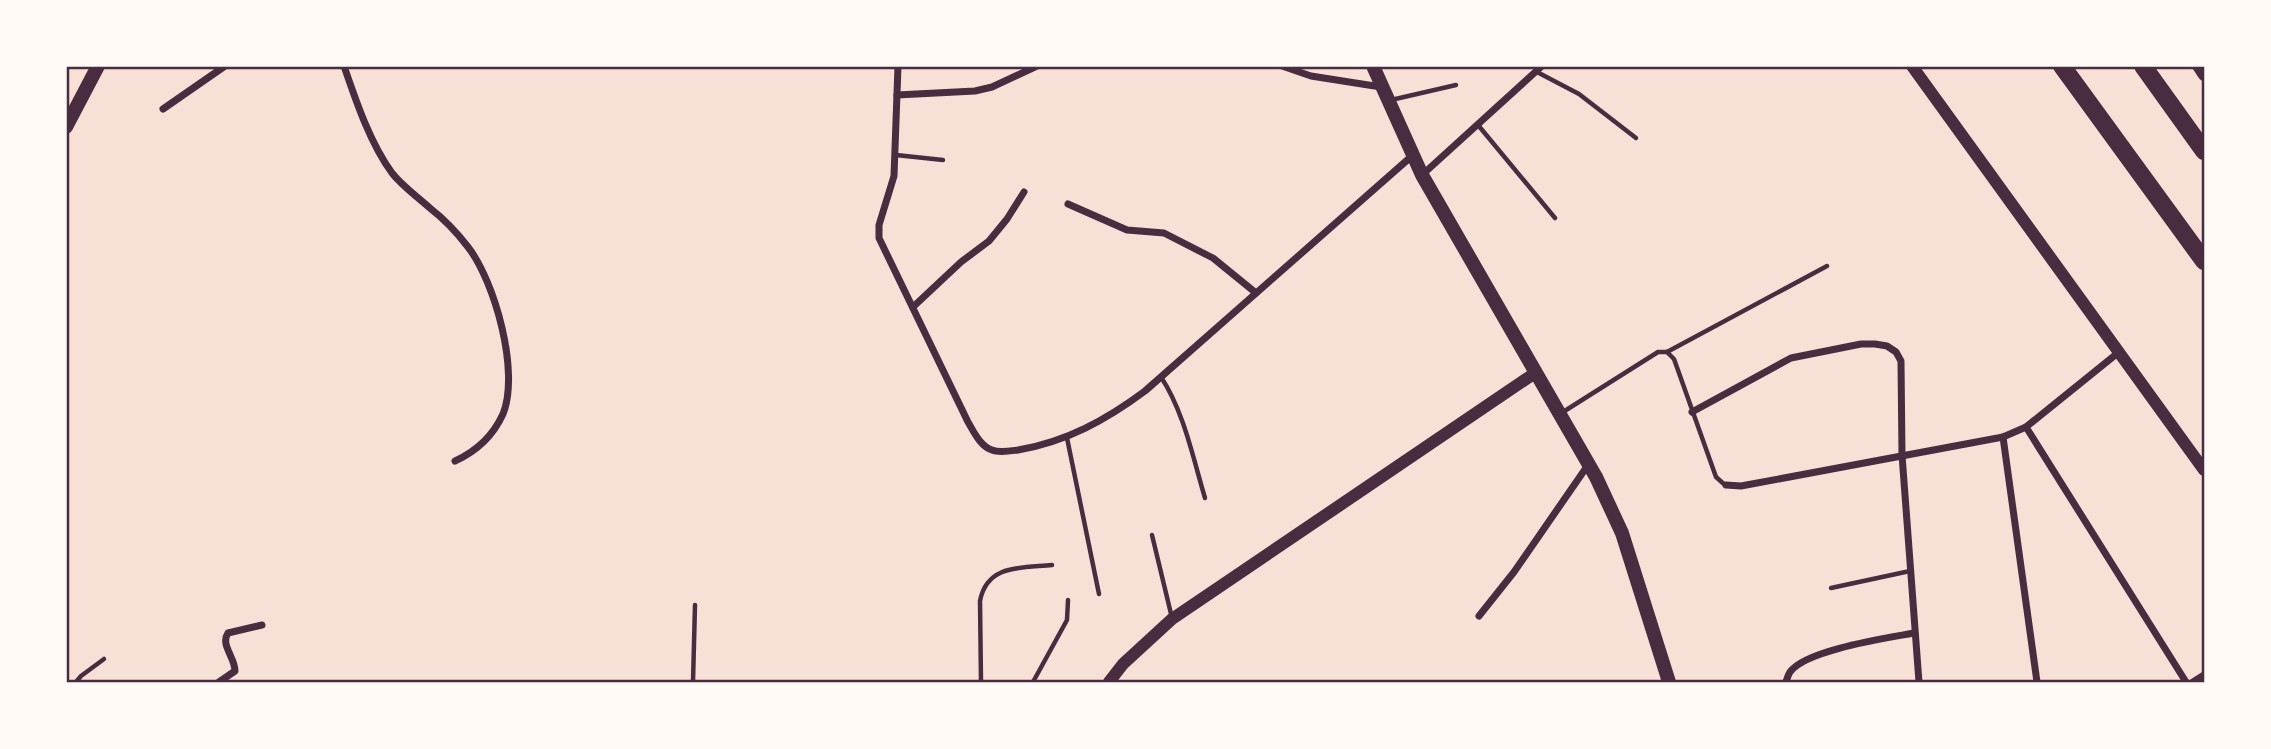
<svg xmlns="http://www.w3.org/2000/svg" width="2271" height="749" viewBox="0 0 2271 749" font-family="'Work Sans',sans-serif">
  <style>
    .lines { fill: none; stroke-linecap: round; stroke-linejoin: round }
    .service { stroke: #4a2c40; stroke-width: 4.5 }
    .minor { stroke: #4a2c40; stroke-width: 7 }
    .tertiary { stroke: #4a2c40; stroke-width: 12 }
    .secondary { stroke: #4a2c40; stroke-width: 14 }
    .motorway { stroke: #4a2c40; stroke-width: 18 }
    .neatline { fill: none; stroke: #4a2c40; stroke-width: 2.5 }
  </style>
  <rect width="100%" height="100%" fill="#f7e1d7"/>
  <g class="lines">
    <g class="service">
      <path d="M1537,72L1579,94L1636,138"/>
      <path d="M1391,100L1456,85"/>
      <path d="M1478,125L1555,218"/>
      <path d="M896,155L943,160"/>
      <path d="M1667,352L1674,359L1716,477L1725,485"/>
      <path d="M1161,377C1184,412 1193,458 1205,498"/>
      <path d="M1563,412L1658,352H1667L1827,266"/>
      <path d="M1067,438L1099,594"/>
      <path d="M1152,535L1172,618"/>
      <path d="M1831,588L1910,571"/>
      <path d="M76,682L81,676L104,659"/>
      <path d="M693,682L695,605"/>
      <path d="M981,682L980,601C987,564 1022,568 1052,565"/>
      <path d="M1033,682L1067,620L1068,600"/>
    </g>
    <g class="minor">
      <path d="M344,66C356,101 370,143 392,173C403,187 418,197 431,209C444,219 458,234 468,247C495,282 520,372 503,414C493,436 477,451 455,461"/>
      <path d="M898,66L894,176L879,225V238L968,422C974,432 980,446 992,450C999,453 1010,451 1018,450C1066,442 1106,420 1145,391L1413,155"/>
      <path d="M1282,66L1311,76L1381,87"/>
      <path d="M897,95L975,91L992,87L1037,66"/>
      <path d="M163,109L225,66"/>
      <path d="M1422,175L1542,66"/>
      <path d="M1068,204L1127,230L1164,233L1213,258L1256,293"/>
      <path d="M913,307L961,262L989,241L1007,219L1024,192"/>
      <path d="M1692,412L1791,358L1861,344H1875L1887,346L1896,352L1901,361L1902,455L1919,682"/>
      <path d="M2026,427L2186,682"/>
      <path d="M2003,437L2037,682"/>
      <path d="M1726,485L1741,486L2003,437L2026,427L2119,352"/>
      <path d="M1479,616L1514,572L1588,465"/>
      <path d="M219,682L235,671C235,657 220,645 228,633L262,625"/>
      <path d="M1786,682C1787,679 1788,675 1790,672C1805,650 1887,638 1914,633"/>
      <path d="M2193,682L2204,675"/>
    </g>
    <g class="tertiary">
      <path d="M1912,66L2204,470"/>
      <path d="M2198,66L2204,75"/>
      <path d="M1109,682L1123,664L1172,619L1535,373"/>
    </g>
    <g class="secondary">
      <path d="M1373,66L1422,175L1596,477L1622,533L1669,682"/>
      <path d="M66,127L98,66"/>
    </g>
    <g class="motorway">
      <path d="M2062,66L2204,261"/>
      <path d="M2143,66L2204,151"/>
    </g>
  </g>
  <rect width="2271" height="749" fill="none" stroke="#fffaf5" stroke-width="136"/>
  <rect x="68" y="68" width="2135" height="613" class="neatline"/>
</svg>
